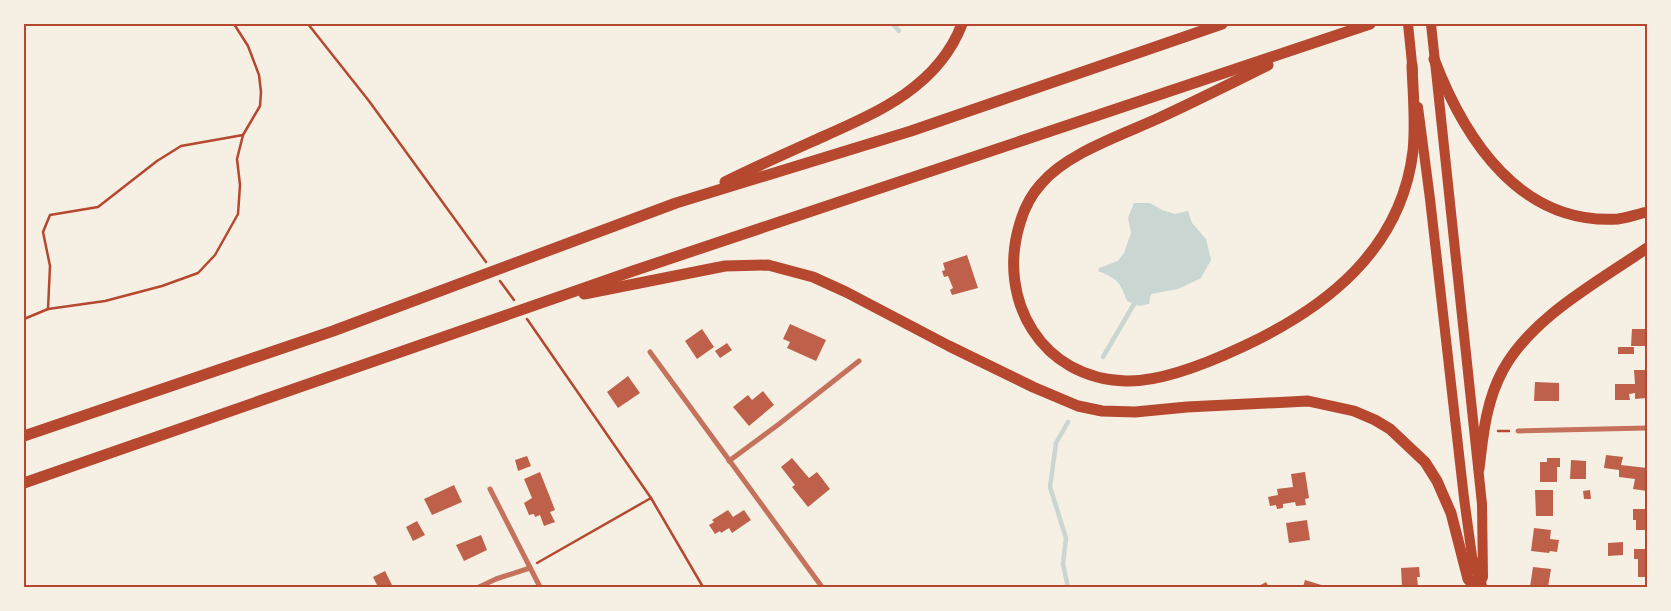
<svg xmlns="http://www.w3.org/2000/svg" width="1671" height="611" viewBox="0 0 1671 611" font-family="Spectral,serif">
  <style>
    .water { fill: #c9d6d2 }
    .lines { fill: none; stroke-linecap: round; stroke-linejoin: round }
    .stream { stroke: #c9d6d2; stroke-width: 4.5 }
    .building { fill: #bf614a }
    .path { stroke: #b5482f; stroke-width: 2.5 }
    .minor { stroke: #c5725c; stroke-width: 5 }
    .primary { stroke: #b5482f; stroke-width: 10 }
    .motorway { stroke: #b5482f; stroke-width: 11 }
    .neatline { fill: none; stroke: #b5482f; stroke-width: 2 }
  </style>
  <rect width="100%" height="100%" fill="#f6efe4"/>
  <path class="water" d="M1134,203H1150L1162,210L1175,214L1188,211L1192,223L1206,239L1211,260L1201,278L1178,289L1151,294L1149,304L1139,306L1127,301C1120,282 1118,279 1098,271L1099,268L1118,261L1124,253L1131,233L1128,218Z"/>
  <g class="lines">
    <g class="stream">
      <path d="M893,24L899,31"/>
      <path d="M1103,357L1134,304"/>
      <path d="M1068,422L1056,443L1050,487L1066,538L1063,564L1068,587"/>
    </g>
  </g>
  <g class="building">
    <path d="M967,255L978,288L952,295L950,290L953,288L948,276L944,277L942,271L945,270L943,263Z"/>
    <path d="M790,324L826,340L816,361L787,348L790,342L783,339Z"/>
    <path d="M702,329L714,347L697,359L685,341Z"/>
    <path d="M1632,329H1647V346H1631Z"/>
    <path d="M727,343L732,350L720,358L715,351Z"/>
    <rect x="1618" y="347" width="16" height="7"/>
    <path d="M1634,370H1647V398L1635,399V393L1629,394L1630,400H1615V384H1635Z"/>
    <path d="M628,376L640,393L618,408L607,392Z"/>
    <path d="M1535,382L1559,383V401H1534Z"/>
    <path d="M763,391L774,405L749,426L733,407L748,395L752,400Z"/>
    <path d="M1606,455L1623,457L1621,465L1647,468V491L1633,489L1635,479L1619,477V470L1604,468Z"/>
    <path d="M527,456L531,466L518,471L515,460Z"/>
    <path d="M792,458L809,478L817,472L830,489L808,507L792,487L795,485L781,467Z"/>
    <path d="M1547,458H1560V467H1557V482H1540V462H1547Z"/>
    <path d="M1571,460L1586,461V479H1570Z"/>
    <path d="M540,472L555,510L550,512L555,522L544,526L540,515L535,517L534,514L529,515L524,503L532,498L524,479Z"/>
    <path d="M1305,472L1309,498L1305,499L1306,505L1296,506L1295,502L1283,504V508L1277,509L1276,505L1270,506L1268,497L1278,495L1277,489L1293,487L1291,474Z"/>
    <path d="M454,485L462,502L432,515L424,499Z"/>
    <path d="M1535,490H1553V516H1536Z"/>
    <path d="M1590,490L1591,499H1584L1583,491Z"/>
    <path d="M1633,509H1647V530H1636V520H1633Z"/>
    <path d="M728,510L733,517L744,510L751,520L732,533L729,528L721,533L720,531L715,534L709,525L714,522L712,520Z"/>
    <path d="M1307,520L1310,540L1289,543L1286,523Z"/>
    <path d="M417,521L425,535L413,541L406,527Z"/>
    <path d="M1534,528L1551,530L1550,539L1559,540L1557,552L1550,551L1549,553L1531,551Z"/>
    <path d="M481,535L487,550L464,561L456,545Z"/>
    <path d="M1623,542V555L1608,556V543Z"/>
    <path d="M1634,549H1647V577H1638V559H1634Z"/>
    <path d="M1419,567L1420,577H1417L1418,587H1402L1401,568Z"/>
    <path d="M1533,567L1551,569L1548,587H1530Z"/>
    <path d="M385,571L393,587H378L373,577Z"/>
    <path d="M1305,580L1328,587H1303Z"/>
    <path d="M1266,582L1269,587H1257Z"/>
  </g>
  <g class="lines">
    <g class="path">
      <path d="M308,24L369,101L486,262"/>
      <path d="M500,281L514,300"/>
      <path d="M48,309L50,266L43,232L50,215L98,207L157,161L181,146L243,135"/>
      <path d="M24,319L48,309L105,301L162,286L198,273L215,255L238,214L240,185L237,159L243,135L260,106L261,92L259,75L248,46L234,24"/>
      <path d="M527,319L651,498L703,587"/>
      <path d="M1498,431H1509"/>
      <path d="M537,563L651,498"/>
    </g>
    <g class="minor">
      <path d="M650,352L822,587"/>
      <path d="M1518,431L1647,428"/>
      <path d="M729,461L779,424L859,361"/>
      <path d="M490,489L540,587"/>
      <path d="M479,587L496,579L530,568"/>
    </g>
    <g class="primary">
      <path d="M1408,24L1413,73"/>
      <path d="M1431,24L1482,504L1483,577L1481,581"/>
      <path d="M1418,107L1430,199L1464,498L1472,556L1478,577L1481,581L1482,587"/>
    </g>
    <g class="motorway">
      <path d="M1434,59C1465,140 1520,225 1618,219C1627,218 1638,214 1647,212"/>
      <path d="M1268,65C1232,83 1196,101 1159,118C1122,135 1067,153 1041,184C1031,195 1024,209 1020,223C996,300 1042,379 1126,381C1161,382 1210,362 1242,347C1326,308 1401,250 1413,151C1416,123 1413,94 1412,65"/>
      <path d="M725,182C753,168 782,155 811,142C871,115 937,90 962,24"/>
      <path d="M584,294L725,266L768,265L813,277L846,292L949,346L1033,387L1078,406L1102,411L1135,412L1187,407L1308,401L1354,411L1375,420L1390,429L1425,462L1437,481L1451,513L1468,579L1476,587"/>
      <path d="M24,436L333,331L676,203L911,131L1222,24"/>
      <path d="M1479,469C1483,435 1486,401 1503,370C1532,317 1598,282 1647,248"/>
      <path d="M24,483L633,271L1370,24"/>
    </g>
  </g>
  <rect width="1671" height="611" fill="none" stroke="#f6efe4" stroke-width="50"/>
  <rect x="25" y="25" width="1621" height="561" class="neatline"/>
</svg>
